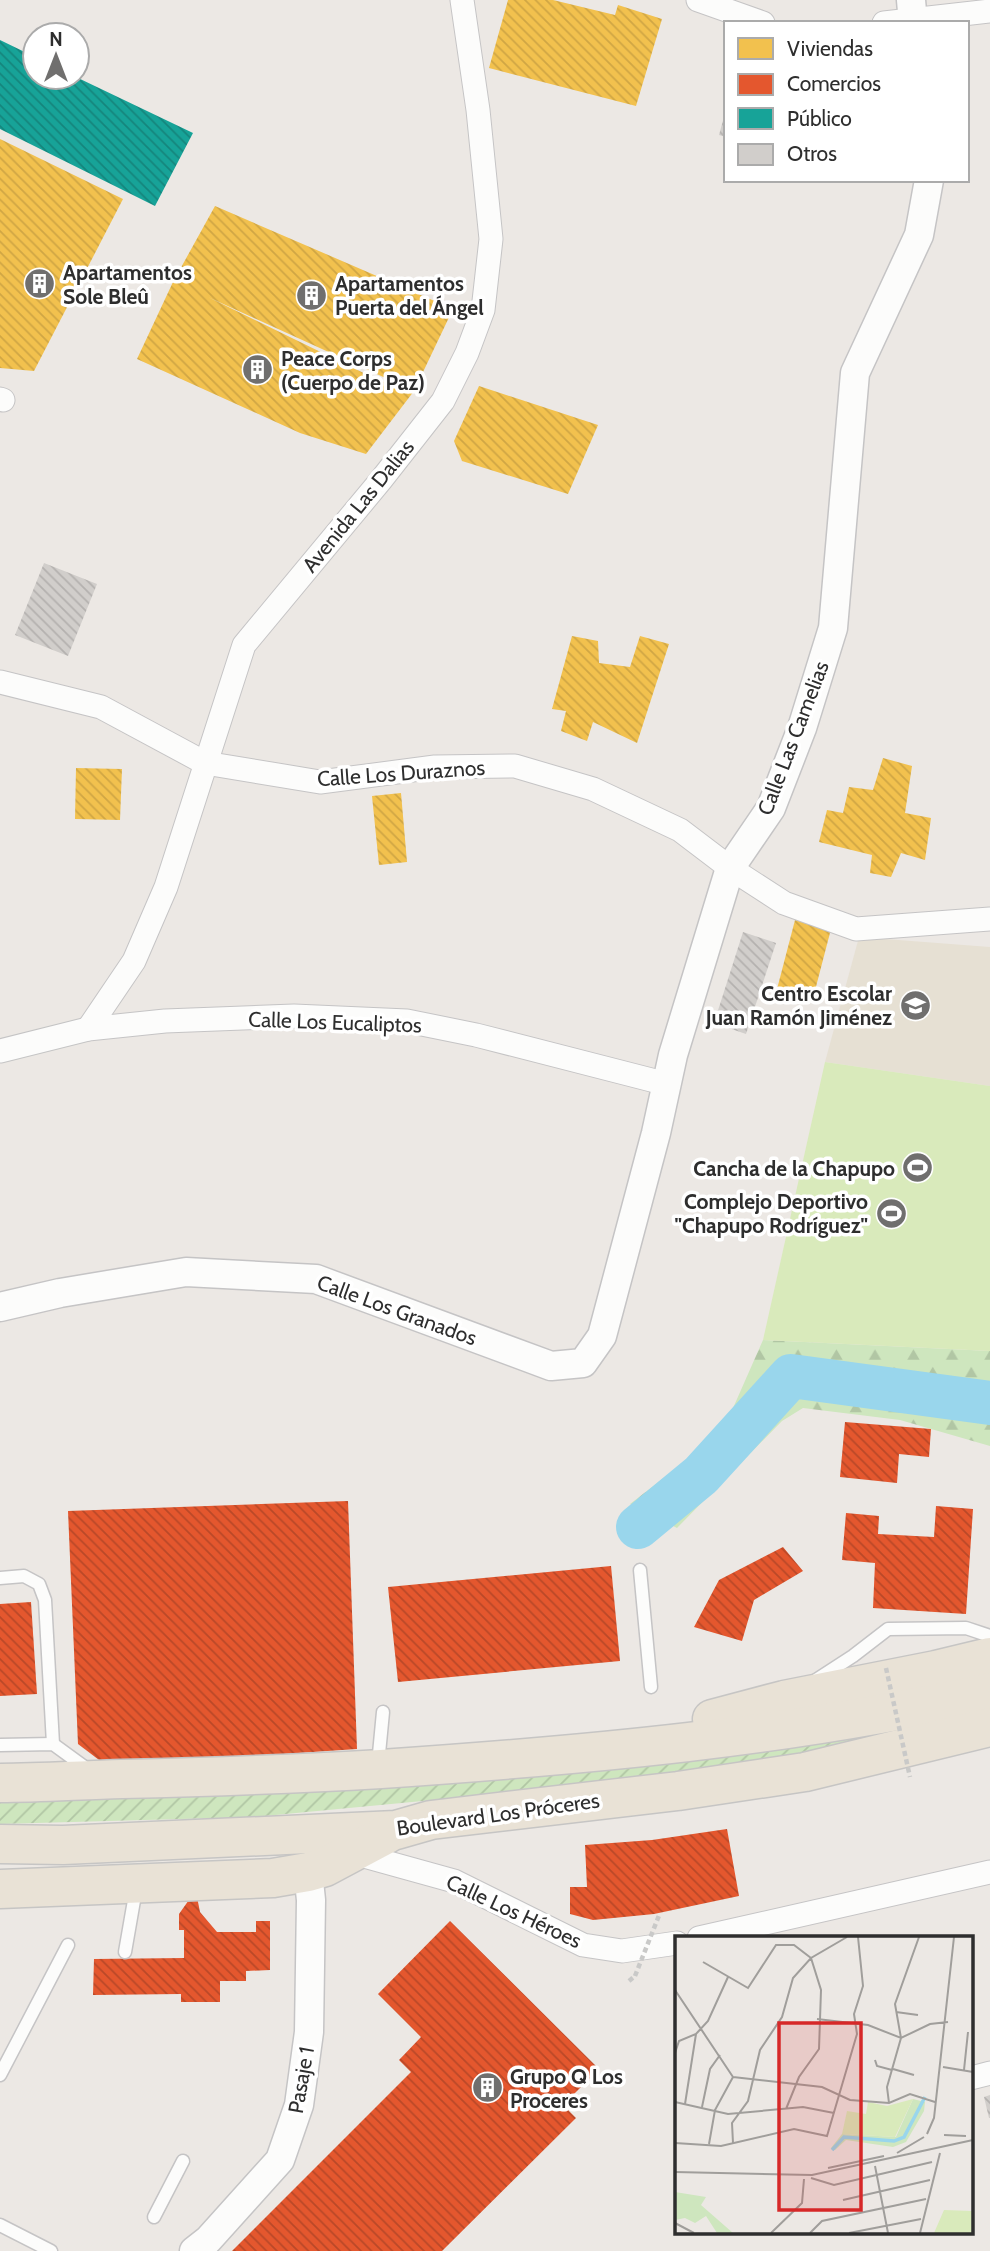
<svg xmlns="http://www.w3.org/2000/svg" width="990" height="2251" viewBox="0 0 990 2251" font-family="Cabin,sans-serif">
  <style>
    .education { fill: #e6e0d3 }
    .forest { fill: url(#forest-firs) }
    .garden { fill: url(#garden-furrows) }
    .pitch { fill: #d9eabb }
    .homes { fill: url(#homes-back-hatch); fill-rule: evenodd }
    .shops { fill: url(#shops-back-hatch) }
    .public { fill: url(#public-back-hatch) }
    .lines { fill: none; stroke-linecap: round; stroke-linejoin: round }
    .river { stroke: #99d6ec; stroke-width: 44 }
    .building { fill: url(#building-back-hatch) }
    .service-casing { stroke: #c5c4c5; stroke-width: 15 }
    .minor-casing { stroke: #c5c4c5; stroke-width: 25 }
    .tertiary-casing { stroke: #c5c4c5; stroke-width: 31 }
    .trunk-casing { stroke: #c6c5c4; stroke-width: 41 }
    .path { stroke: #c9c9c8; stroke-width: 4.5; stroke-dasharray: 5 3.5; stroke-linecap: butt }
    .service { stroke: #fcfcfb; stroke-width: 12 }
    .minor { stroke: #fcfcfb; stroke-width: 23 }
    .tertiary { stroke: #fcfcfb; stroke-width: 28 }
    .trunk { stroke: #e9e2d6; stroke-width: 38 }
    .path-bridge { stroke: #c9c9c8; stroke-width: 4.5; stroke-dasharray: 5 3.5; stroke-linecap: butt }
    .labels { text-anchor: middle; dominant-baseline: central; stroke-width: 7; stroke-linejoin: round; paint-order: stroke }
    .poi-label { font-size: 21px; font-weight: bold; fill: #2e2e2e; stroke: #fff; text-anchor: start }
    .street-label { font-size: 21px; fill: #2e2e2e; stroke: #fff }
    .inset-river { fill: none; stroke: #99d6ec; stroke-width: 3.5 }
    .inset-road { fill: none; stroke: #a09e9b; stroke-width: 2 }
    .view { fill: #d62828; fill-opacity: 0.15; stroke: #d62828; stroke-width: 3.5 }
    .inset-edge { fill: none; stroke: #2e2e2e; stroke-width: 3.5 }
  </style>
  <defs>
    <pattern id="forest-firs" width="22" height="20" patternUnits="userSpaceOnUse" patternTransform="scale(1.75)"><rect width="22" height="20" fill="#cee6be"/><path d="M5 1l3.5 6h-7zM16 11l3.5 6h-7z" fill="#b1c6a4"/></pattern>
    <pattern id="garden-furrows" width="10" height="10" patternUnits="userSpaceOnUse" patternTransform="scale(1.75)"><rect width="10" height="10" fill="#cee6be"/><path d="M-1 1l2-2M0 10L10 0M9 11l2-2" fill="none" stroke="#b1c6a4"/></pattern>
    <pattern id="homes-back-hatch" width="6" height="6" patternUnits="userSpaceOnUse" patternTransform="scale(1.75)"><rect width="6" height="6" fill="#f2c14e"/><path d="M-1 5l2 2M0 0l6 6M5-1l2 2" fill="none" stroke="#d0a644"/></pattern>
    <pattern id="shops-back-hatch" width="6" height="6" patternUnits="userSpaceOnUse" patternTransform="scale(1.75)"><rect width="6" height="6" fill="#e4572e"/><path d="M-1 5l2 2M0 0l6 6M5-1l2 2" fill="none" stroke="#b94828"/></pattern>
    <pattern id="public-back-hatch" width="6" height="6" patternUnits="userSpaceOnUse" patternTransform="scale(1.75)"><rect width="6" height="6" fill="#17a398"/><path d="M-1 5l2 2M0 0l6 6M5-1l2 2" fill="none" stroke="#15857c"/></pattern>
    <pattern id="building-back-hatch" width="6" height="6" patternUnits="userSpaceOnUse" patternTransform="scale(1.75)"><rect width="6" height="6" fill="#d1cecb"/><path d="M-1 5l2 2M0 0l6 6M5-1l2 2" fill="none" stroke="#b4b1af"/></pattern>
  </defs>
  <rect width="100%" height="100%" fill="#ece8e4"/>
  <path class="education" d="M859,937L990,947V1086L825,1062Z"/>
  <path class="forest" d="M763,1340L990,1351V1446L900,1420L803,1408L782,1421L677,1528L630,1504L722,1433Z"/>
  <path class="garden" d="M913,1723L860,1745L640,1778L507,1793L253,1817L0,1824V1799Z"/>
  <path class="pitch" d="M825,1062L990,1086V1351L763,1340Z"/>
  <g class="homes">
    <path d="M508,0H553L615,15L618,5L662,19L636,106L489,68Z"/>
    <path d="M0,139L123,199L34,371L0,368Z"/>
    <path d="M215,206L453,309L414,391L366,454L300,433L137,359L173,282ZM208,297L414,391L378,380Z"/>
    <path d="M479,386L598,425L568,494L462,461L454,441Z"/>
    <path d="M572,636L598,641L599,663L630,667L640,636L669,644L637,743L593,722L587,741L561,731L566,711L552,709Z"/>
    <path d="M883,758L912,766L905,813L931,818L925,860L901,853L891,877L870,873L872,855L819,842L827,810L843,813L849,787L873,790Z"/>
    <path d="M76,768L122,769L120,820L75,819Z"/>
    <path d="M401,793L407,862L379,865L372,796Z"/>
    <path d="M795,920L831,929L812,1002L776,993Z"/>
  </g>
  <g class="shops">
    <path d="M845,1422L931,1429L929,1457L899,1454L897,1483L840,1477Z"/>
    <path d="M348,1501L357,1749L107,1766L78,1744L68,1511Z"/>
    <path d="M936,1506L973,1509L966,1614L873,1608L875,1563L842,1560L846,1513L879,1516L878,1534L934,1537Z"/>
    <path d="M783,1547L803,1571L754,1600L742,1641L694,1627L719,1580Z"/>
    <path d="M611,1566L620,1661L398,1682L388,1587Z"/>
    <path d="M31,1602L37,1694L0,1696V1604Z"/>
    <path d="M727,1829L739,1896L654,1914L593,1920L570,1914V1887H587L585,1845L652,1840Z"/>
    <path d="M191,1897H197L200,1912L217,1932H256V1921H270V1970L246,1971V1981H220V2002H181V1994L93,1995L94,1959L184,1958V1930H179V1914Z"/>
    <path d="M450,1921L599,2069L563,2105L576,2118L442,2251H232L411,2072L399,2060L421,2037L378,1994Z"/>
  </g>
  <path class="public" d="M0,40L35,57V77H76L193,133L155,206L0,129Z"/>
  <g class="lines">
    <path class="river" d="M638,1527L701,1475L791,1376L990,1403"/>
  </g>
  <g class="building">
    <path d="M725,113H726V137L719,135Z"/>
    <path d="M44,563L97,584L68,656L15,635Z"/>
    <path d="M743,932L776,943L746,1034L714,1023Z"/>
    <path d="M990,2095V2118H989L984,2097Z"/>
  </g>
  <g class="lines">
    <defs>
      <g id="service">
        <path d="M640,1570L651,1687"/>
        <path d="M0,1578L24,1576L39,1584L45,1600L53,1744"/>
        <path d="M816,1680L853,1656L888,1629L966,1628L990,1636"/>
        <path d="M0,1745L53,1744L90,1771"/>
        <path d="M378,1764L383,1712"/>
        <path d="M125,1952L136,1889"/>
        <path d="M0,2075L68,1945"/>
        <path d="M154,2217L183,2161"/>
        <path d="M0,2225L51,2251"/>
      </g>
      <g id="minor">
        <path d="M698,0L763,23"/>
        <path d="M884,23L990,11"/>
        <path d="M0,399L3,400"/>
        <path d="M0,682L101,707L205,763L320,782L435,767L515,766L593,789L680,830L730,868L784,903L856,929L990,919"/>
        <path d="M88,1029L134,961L166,887L244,645L381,480L443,401L467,353L483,310L491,239L478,110L462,0"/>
        <path d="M0,1051L88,1029L165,1021L294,1016L407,1021L476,1035L667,1084"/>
        <path d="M353,1853L454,1881L583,1945L622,1951L677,1943"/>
        <path d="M699,1938L990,1872"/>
        <path d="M971,2078L990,2073"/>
      </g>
      <g id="tertiary">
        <path d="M911,0L913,23"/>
        <path d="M0,1307L60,1293L186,1272L316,1279L551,1366L583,1363L602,1336L656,1133L673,1055L730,868L771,808L802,728L833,628L855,373L919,235L929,180"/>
        <path d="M194,2251L208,2240L280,2160L299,2105L309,2032L311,1900L308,1872"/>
      </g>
      <g id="trunk">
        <path d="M712,1719L784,1700L936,1670L990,1657"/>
        <path d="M0,1783C41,1783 81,1780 122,1779C208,1777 295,1774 381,1769C586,1755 790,1737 990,1692"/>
        <path d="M0,1844L63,1845L396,1830L431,1820L678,1791L805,1772L990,1727"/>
        <path d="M0,1889L273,1878L308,1872L325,1867L387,1834"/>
      </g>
    </defs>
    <use href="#service" class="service-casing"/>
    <use href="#minor" class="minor-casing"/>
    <use href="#tertiary" class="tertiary-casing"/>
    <use href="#trunk" class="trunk-casing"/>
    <path class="path" d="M629,1981L635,1976"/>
    <use href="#service" class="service"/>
    <use href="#minor" class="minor"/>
    <use href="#tertiary" class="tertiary"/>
    <use href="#trunk" class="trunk"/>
    <g class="path-bridge">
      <path d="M886,1668L910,1777"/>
      <path d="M635,1976L660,1913"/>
    </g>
  </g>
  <defs>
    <symbol id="building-disc" viewBox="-11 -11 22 22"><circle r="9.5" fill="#706f6e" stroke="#fff"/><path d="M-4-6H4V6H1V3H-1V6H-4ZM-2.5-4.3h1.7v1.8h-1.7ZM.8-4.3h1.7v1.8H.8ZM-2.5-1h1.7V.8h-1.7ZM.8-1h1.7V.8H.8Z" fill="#fff"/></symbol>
    <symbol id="school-disc" viewBox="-11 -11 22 22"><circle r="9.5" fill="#706f6e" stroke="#fff"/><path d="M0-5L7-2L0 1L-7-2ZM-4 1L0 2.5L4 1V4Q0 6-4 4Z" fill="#fff"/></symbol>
    <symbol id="stadium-disc" viewBox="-11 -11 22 22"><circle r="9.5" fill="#706f6e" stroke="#fff"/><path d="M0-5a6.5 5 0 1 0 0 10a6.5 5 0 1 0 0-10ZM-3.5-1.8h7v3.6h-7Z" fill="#fff"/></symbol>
  </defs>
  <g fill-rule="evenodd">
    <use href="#building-disc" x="22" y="266" width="35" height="35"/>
    <use href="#building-disc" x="294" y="278" width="35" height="35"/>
    <use href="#building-disc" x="240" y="352" width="35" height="35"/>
    <use href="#school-disc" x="898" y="988" width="35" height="35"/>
    <use href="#stadium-disc" x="900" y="1150" width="35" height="35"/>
    <use href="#stadium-disc" x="874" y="1196" width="35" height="35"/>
    <use href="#building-disc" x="470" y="2070" width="35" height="35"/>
  </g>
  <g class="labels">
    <g class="poi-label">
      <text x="63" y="272">Apartamentos<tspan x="63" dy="24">Sole Bleû</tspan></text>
      <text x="335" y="283">Apartamentos<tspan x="335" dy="24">Puerta del Ángel</tspan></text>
      <text x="281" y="358">Peace Corps<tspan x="281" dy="24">(Cuerpo de Paz)</tspan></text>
      <text x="892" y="993" text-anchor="end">Centro Escolar<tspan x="892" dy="24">Juan Ramón Jiménez</tspan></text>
      <text x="895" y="1168" text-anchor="end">Cancha de la Chapupo</text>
      <text x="868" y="1201" text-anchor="end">Complejo Deportivo<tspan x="868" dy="24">"Chapupo Rodríguez"</tspan></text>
      <text x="510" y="2076">Grupo Q Los<tspan x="510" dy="24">Proceres</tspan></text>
    </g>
    <g class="street-label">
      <text transform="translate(358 506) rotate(-51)">Avenida Las Dalias</text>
      <text transform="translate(793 738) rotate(-69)">Calle Las Camelias</text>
      <text transform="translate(401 773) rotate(-4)">Calle Los Duraznos</text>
      <text transform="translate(335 1022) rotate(2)">Calle Los Eucaliptos</text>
      <text transform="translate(397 1310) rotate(20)">Calle Los Granados</text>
      <text transform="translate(498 1814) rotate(-8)">Boulevard Los Próceres</text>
      <text transform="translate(514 1911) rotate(25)">Calle Los Héroes</text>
      <text transform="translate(301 2080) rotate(-80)">Pasaje 1</text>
    </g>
  </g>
  <g transform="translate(675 1936)">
    <rect width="298" height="298" fill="#ece8e4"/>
    <path d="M238,163L250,166L249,175L231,206L218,211L171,204L160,214L156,212L167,198L221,201ZM0,256L31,261L26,269L58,297H42L31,280L20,287L10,282L0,284Z" fill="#cee6be"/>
    <path d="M238,163L220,201L167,198L172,175L191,178L193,166L212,170ZM269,274L297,275V297H259Z" fill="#d9eabb"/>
    <path class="inset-river" d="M157,214L169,201L219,205L229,201L250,161"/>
    <path class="inset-road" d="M28,26L73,52L101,9H119L136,22M0,54L58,141L40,174L34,208M221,76L243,79M142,83L193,89L226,102L255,88L273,86M0,117L4,105L21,98L33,85L53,41M200,124L202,130L217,134M268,131L298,136M218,133L239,139M289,134L293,96M58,141L147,151L175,164L214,167L235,158L260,166M0,166L53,178L128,171L159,177M214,167L212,151L226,102L220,68L244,1M10,168L21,98M27,171L35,133L45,119M111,173L124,141L144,113L146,54L136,22M252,198L259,182L279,1M269,199L291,200M0,207L46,210L119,193L152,200L182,98L179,78L188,50L183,1M58,207L57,187L73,165L85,114L107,81L118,42L136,22L172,1M222,217L249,201M200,230L213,297M153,232L209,220M0,236L137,239L298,204M136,242L159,249L257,226M168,264L255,244M0,287L19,297M96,297L127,267L129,243M135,297L147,285L251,263M174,297L246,283M245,297L265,217"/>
    <path class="view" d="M104,87H186V274H104Z"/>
    <rect width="298" height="298" class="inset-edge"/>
  </g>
  <rect x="724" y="21" width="245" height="161" fill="#ffffff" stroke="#ababab" stroke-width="2"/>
  <rect x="738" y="38" width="35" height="21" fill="#f2c14e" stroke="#ababab" stroke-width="2"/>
  <text x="787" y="56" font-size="21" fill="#2e2e2e">Viviendas</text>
  <rect x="738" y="74" width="35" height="21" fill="#e4572e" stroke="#ababab" stroke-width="2"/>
  <text x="787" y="91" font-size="21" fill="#2e2e2e">Comercios</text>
  <rect x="738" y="108" width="35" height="21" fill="#17a398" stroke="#ababab" stroke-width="2"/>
  <text x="787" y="126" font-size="21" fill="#2e2e2e">Público</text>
  <rect x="738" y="144" width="35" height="21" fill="#d1cecb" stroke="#ababab" stroke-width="2"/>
  <text x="787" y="161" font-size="21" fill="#2e2e2e">Otros</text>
  <g transform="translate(56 56)"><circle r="33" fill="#ffffff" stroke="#ababab" stroke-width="2"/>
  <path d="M0-5L12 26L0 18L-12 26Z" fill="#706f6e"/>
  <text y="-10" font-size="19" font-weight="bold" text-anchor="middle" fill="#2e2e2e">N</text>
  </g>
</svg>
